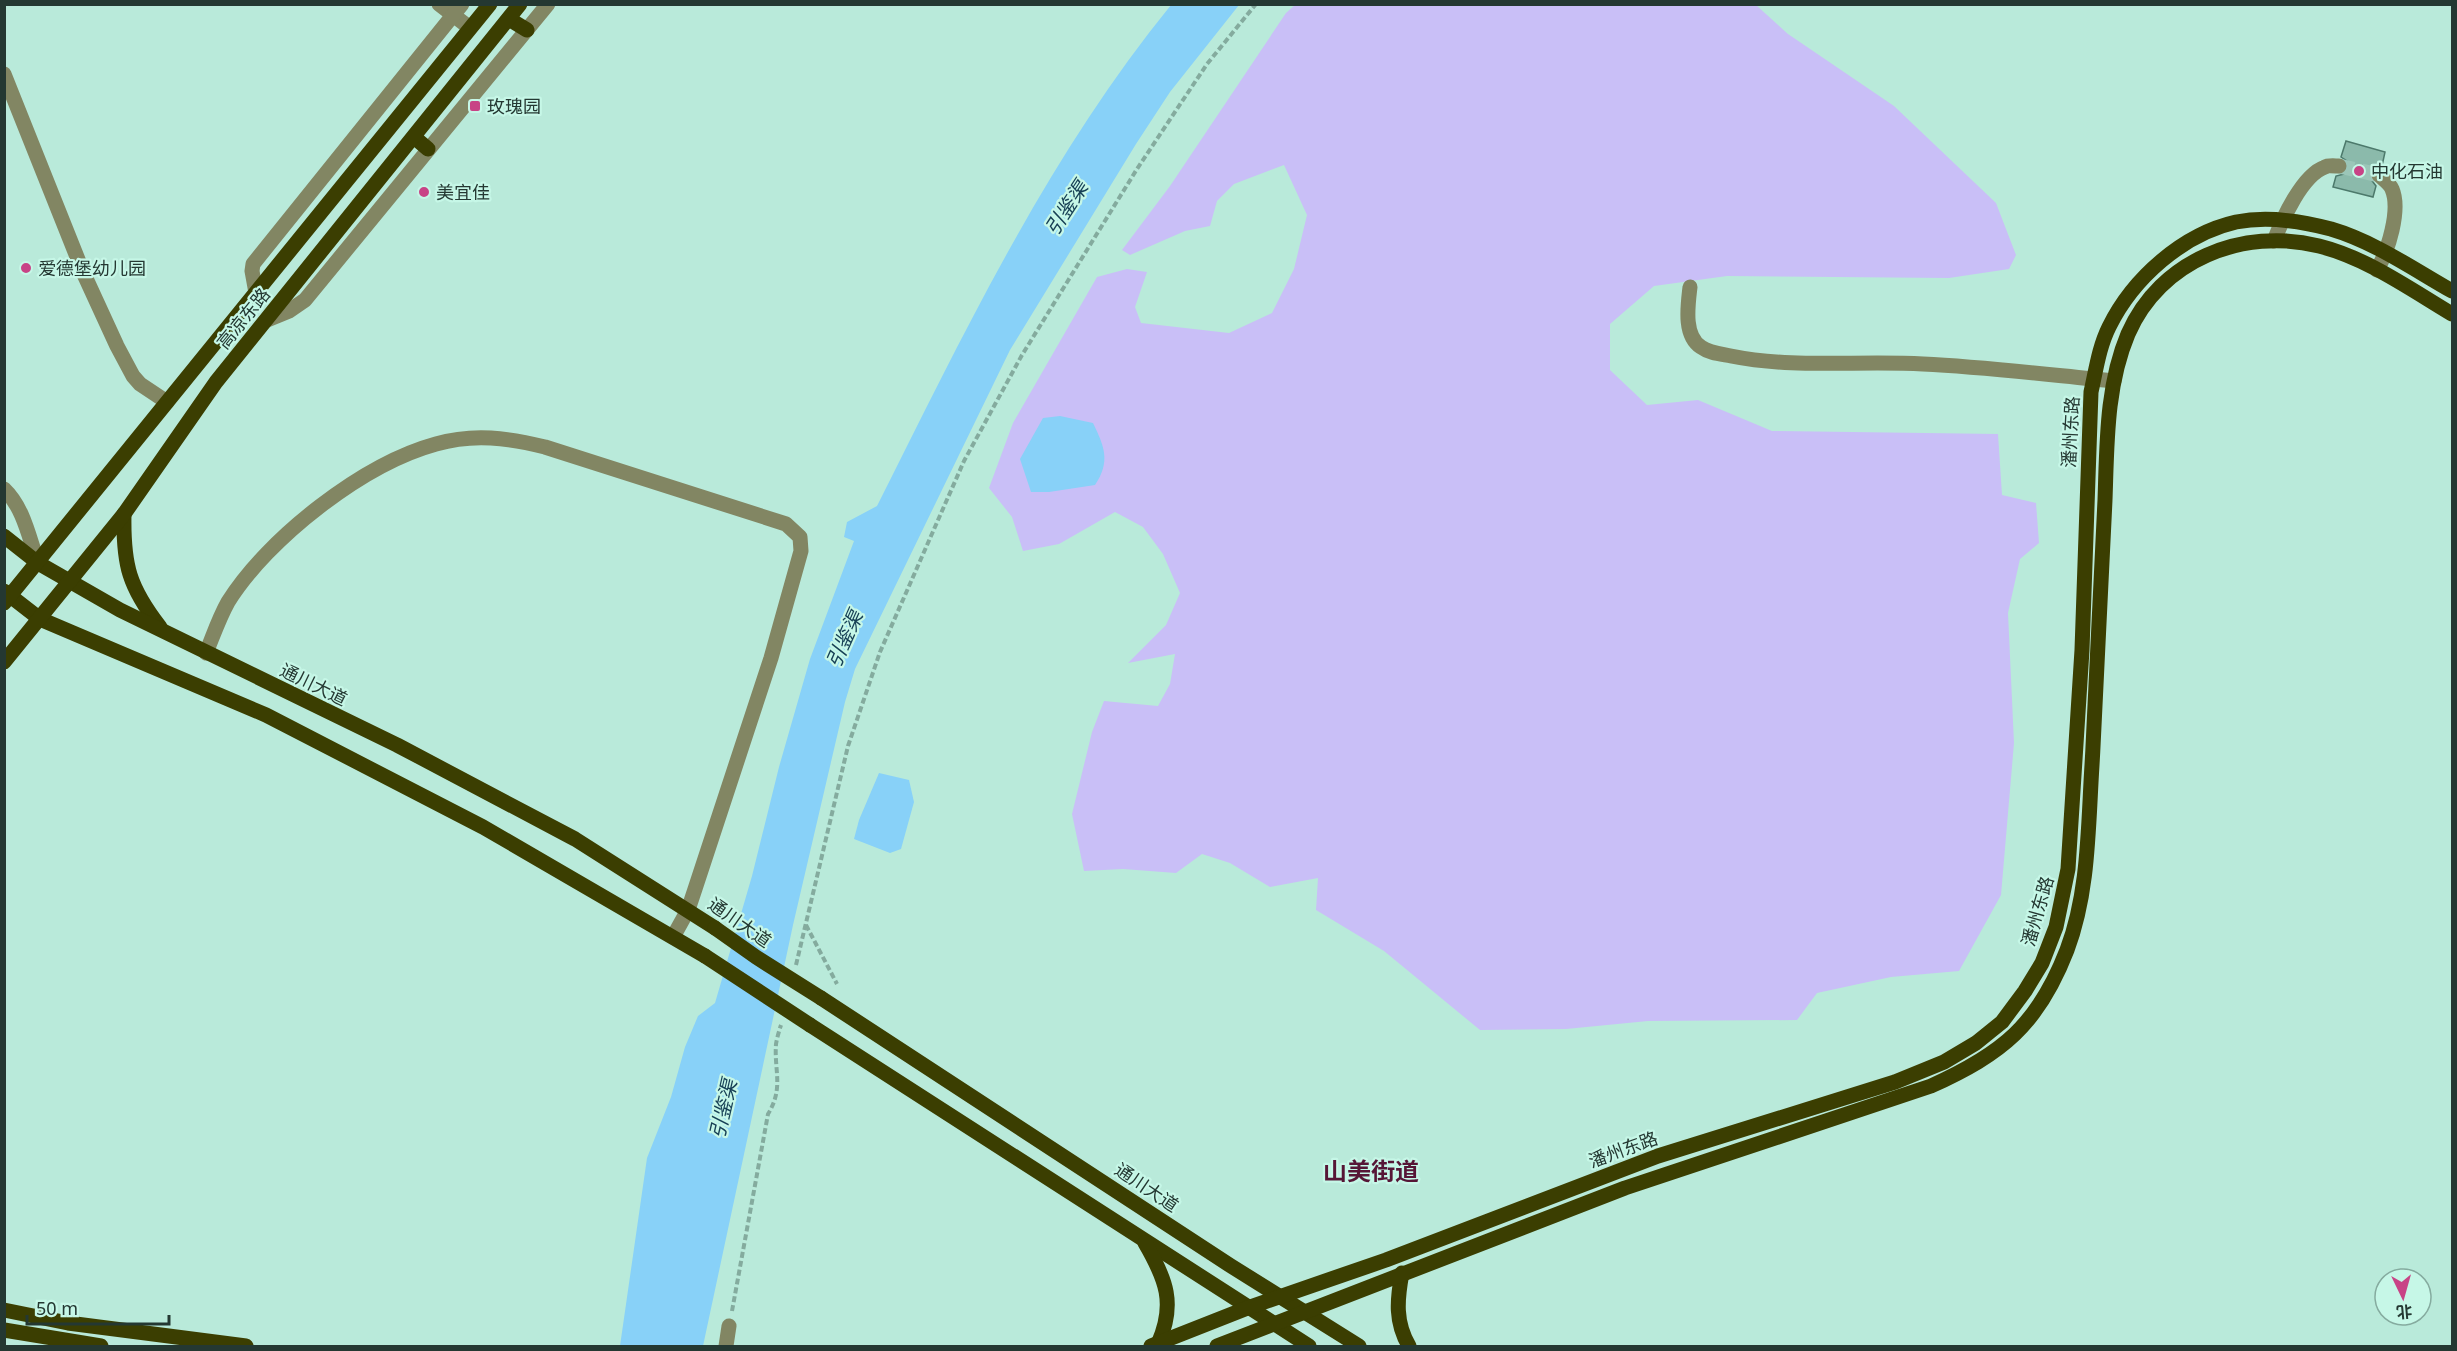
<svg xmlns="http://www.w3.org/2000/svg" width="2457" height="1351" viewBox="0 0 2457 1351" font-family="'Noto Sans','Noto Sans SC',sans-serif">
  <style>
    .green { fill: #c9bff7 }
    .water { fill: #88d1f8 }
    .building { fill: #8bbaab; stroke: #4c796b; stroke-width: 1.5 }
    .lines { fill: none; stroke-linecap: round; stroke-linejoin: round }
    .minor-tunnel { stroke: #9bc6b8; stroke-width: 15; stroke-dasharray: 15 8; stroke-linecap: butt }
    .path { stroke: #84ab9e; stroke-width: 4; stroke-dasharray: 6 3; stroke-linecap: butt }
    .minor { stroke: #828663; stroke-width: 15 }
    .major { stroke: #3b3e01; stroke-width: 15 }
    .major-bridge { stroke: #3b3e01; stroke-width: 15 }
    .poi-dot { fill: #c84386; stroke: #c6f7e7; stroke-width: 2 }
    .labels { text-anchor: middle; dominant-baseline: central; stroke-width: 4.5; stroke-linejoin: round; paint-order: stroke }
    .poi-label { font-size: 18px; fill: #243832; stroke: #c6f7e7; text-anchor: start }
    .street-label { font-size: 18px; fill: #243832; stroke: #c6f7e7 }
    .water-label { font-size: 20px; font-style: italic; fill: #174055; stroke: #c6f7e7 }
    .district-label { font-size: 24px; font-weight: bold; fill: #561636; stroke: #c6f7e7 }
  </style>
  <rect width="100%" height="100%" fill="#b9eada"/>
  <path class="green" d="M1295,5H1756L1788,34L1894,106L1996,203L2016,255L2009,269L1949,278L1727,276L1654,286L1610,324V370L1647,405L1698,400L1772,431L1998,434L2002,495L2036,503L2039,543L2020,559L2008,613L2014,743L2001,895L1959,971L1891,977L1817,993L1797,1020L1648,1021L1566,1029L1480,1030L1384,951L1316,910L1318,878L1270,887L1230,863L1202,854L1176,873L1123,869L1084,871L1072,814L1092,732L1104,701L1158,706L1170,684L1175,654L1128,663L1166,625L1180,593L1163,554L1143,527L1115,512L1059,544L1023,551L1012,517L989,488L1013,423L1097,277L1127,269L1147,272L1135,307L1141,323L1229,333L1272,313L1294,269L1307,215L1284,165L1234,184L1217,201L1210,226L1185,231L1130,255L1122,250L1170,186L1286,13Z"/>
  <g class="water">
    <path d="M1171,5H1239L1170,92L1136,144L1010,350L855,669L845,702L793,925L703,1346H620L647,1158L671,1097L685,1047L698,1016L715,1003L752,876L779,767L810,659L854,541L844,537L847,522L877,506C964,333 1048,156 1171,5Z"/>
    <path d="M1060,416L1093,423C1104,446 1111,461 1095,485L1049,492H1031L1020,459L1043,418Z"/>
    <path d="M879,773L909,780L914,802L901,849L890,853L854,839L859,820Z"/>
  </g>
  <path class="building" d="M2346,141L2385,152L2382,166H2376L2370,172V178L2376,186L2373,197L2333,187L2336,176L2344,174L2349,167L2347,161L2341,157Z"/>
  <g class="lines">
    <path class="minor-tunnel" d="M2339,166L2379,175"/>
    <g class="path">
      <path d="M806,925L837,984"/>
      <path d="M796,965L848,746L880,652L964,461L1022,355L1137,169L1207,64L1256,4"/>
      <path d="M732,1311L768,1114C784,1088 774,1071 776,1044C777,1038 779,1031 781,1025"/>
    </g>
    <g class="minor">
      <path d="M439,4L470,28"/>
      <path d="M4,74L83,272L117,346L133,376L140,384L167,402"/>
      <path d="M2274,241C2282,220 2302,175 2325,167C2328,165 2335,166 2339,166"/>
      <path d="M2377,270C2388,251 2401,210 2392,189C2390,184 2383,179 2379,175"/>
      <path d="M1690,287C1688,305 1683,335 1701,347C1709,353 1721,354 1731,356C1795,369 1859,360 1923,364C1987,367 2051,375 2114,381"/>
      <path d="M256,293L252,271L253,264L462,4"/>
      <path d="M267,320L289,311L305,300L548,4"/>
      <path d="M4,489C24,508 29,538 38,563"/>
      <path d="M206,653C213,636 219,618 228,602C268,538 363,464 436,444C474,433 508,438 545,447L786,524L800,537L801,551L771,658L695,889L688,910L673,937"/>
      <path d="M726,1346L729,1326"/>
    </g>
    <g class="major">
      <path d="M509,19L527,30"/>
      <path d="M414,137L428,149"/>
      <path d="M124,514C123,565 129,587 160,627"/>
      <path d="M4,536L38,563L120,610L397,745L575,839L715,928"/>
      <path d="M4,591L40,619L266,715L483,827L705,956"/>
      <path d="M4,603L490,4"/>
      <path d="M4,662L124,514L216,382L520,4"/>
      <path d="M821,998L1231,1266L1359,1346"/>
      <path d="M810,1025L1309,1346"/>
      <path d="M1145,1243C1166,1279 1176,1304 1158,1344"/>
      <path d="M1402,1273C1397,1300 1395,1322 1409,1346"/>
      <path d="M4,1310L68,1323L246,1346"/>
      <path d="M4,1330L101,1346"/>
      <path d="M1151,1346L1250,1307L1386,1260L1658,1156L1895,1082L1944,1062L1976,1043L2002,1022L2025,991L2042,963L2056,927L2068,869L2082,650L2091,392C2096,370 2099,347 2109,327C2133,278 2183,234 2236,222C2267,216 2301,221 2331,229C2375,242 2413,269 2452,291"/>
      <path d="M1217,1346L1625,1188L1931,1086C2002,1054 2038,1025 2067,950C2089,892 2088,827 2092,765C2097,677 2101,589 2105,500C2107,445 2106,386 2128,334C2160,260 2243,227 2319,246C2367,258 2410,289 2452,314"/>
    </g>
    <g class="major-bridge">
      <path d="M715,928L756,957L821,998"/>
      <path d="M705,956L810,1025"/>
    </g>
  </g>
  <g class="poi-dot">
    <rect x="469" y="100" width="12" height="12" rx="3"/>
    <circle cx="2359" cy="171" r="6"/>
    <circle cx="424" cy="192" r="6"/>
    <circle cx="26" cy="268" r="6"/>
  </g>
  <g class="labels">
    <g class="poi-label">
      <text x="487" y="106">玫瑰园</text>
      <text x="2371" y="171">中化石油</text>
      <text x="436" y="192">美宜佳</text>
      <text x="38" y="268">爱德堡幼儿园</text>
    </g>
    <g class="street-label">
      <text transform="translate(243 318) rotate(-51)">高凉东路</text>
      <text transform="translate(2070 432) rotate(-87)">潘州东路</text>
      <text transform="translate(314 684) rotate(26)">通川大道</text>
      <text transform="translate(2037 911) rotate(-74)">潘州东路</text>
      <text transform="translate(740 922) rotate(35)">通川大道</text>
      <text transform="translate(1623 1149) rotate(-20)">潘州东路</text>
      <text transform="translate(1147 1187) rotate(34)">通川大道</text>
    </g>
    <g class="water-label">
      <text transform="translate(1066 208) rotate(-57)">引鉴渠</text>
      <text transform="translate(844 639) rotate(-66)">引鉴渠</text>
      <text transform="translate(723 1109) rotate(-77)">引鉴渠</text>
    </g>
    <g class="district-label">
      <text x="1371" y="1170">山美街道</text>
    </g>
  </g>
  <rect width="2457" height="1351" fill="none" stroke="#243832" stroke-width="12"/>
  <g transform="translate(2403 1297) rotate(175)"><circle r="28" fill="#c6f7e7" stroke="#85ab9f" stroke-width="1.5"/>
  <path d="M0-4.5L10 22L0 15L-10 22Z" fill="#c84386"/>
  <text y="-9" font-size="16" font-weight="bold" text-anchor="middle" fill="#243832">北</text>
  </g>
  <path d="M27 1315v9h142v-9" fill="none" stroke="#243832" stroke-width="3"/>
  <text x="36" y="1315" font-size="18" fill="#243832" stroke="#c6f7e7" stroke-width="4.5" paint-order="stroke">50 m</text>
</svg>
